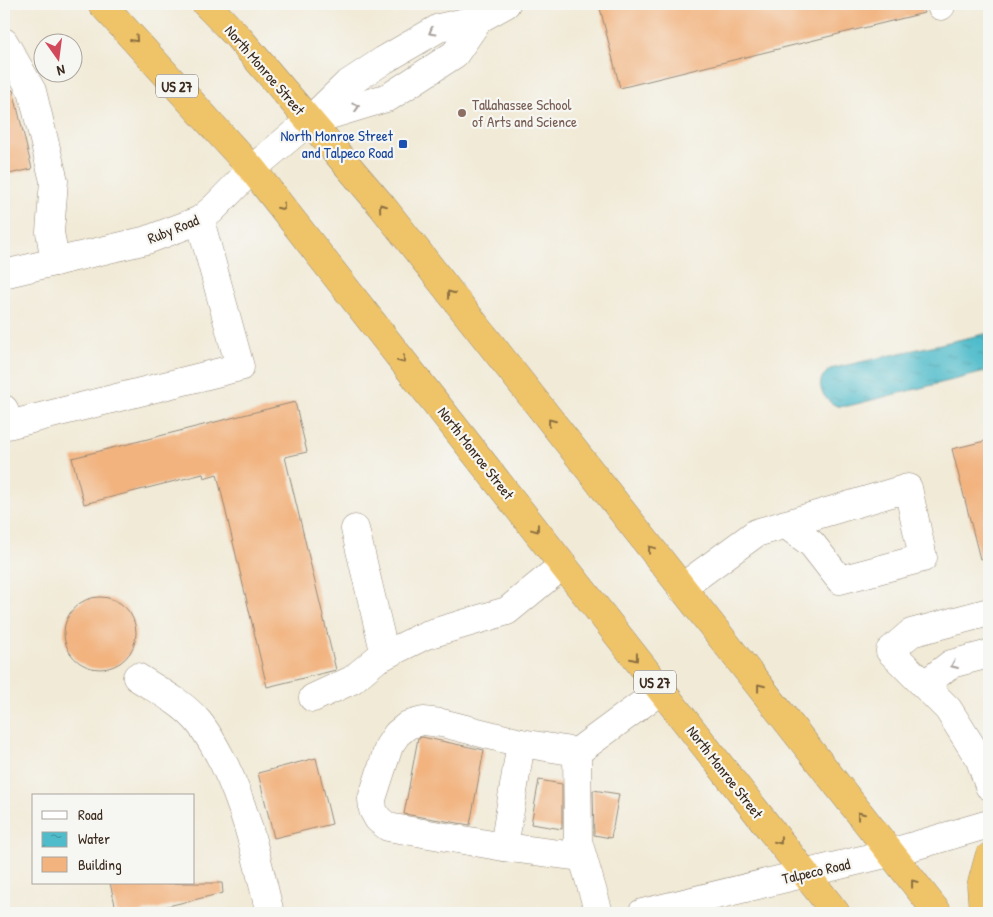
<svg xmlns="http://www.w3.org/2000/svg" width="993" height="917" viewBox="0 0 993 917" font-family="'Patrick Hand',sans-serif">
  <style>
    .water { fill: url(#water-ripples); stroke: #467374 }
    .building { fill: #f2b37f }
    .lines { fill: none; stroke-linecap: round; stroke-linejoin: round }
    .minor-casing { stroke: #968a7a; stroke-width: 29 }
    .highway-casing { stroke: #968a7a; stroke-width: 29 }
    .minor { stroke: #fff; stroke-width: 28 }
    .highway { stroke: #efc469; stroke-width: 28 }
    .oneway { stroke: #a79f9a }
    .oneway2 { stroke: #8c6f40 }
    .education-dot { fill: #8d6e63; stroke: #f6f6f2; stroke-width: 2 }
    .transit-dot { fill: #1a4fb4; stroke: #f6f6f2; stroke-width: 2 }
    .labels { text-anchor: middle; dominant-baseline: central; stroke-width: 4.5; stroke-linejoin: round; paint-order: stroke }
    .shield { fill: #f6f6f2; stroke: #73675e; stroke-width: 1 }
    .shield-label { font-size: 14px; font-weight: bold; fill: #3b2a1e }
    .street-label { font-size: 15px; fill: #3b2a1e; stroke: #f6f6f2 }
    .education-label { font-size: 15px; fill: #785e54; stroke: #f6f6f2; text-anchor: start }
    .transit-label { font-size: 15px; fill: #164399; stroke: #f6f6f2; text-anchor: end }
  </style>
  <defs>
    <pattern id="water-ripples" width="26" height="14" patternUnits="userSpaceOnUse" patternTransform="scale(1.25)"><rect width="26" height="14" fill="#50bccb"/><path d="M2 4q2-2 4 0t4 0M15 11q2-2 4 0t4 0" fill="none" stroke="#4499a4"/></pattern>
  </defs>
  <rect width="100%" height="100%" fill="#f6f6f2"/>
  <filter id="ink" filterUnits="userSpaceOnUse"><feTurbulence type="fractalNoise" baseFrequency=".02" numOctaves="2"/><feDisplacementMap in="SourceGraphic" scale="10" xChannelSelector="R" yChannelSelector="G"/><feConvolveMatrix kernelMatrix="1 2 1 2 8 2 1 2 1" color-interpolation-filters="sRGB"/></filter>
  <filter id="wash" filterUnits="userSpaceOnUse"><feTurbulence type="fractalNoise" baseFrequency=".0096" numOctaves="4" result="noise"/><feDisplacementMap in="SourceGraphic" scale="20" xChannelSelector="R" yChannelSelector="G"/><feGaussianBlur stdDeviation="1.12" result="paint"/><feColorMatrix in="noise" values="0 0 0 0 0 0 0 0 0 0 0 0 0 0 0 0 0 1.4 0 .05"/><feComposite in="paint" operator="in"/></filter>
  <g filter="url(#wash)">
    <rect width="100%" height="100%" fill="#f1ead7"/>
    <path class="water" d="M989,333V371L848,406C844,406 839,407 835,405C826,401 817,389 822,378C823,375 828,372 830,369Z"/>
    <g id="blocks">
      <g class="building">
        <path d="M599,4H923L924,13L620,88Z"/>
        <path d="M13,90L32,169L4,175V91Z"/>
        <path d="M295,402L307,452L285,457L336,670L267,687L217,474L204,478L203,474L84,504L72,458Z"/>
        <path d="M989,440V558L980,559L952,449Z"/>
        <circle cx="100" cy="633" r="36"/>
        <path d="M422,737L484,750L470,825L404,814L418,738Z"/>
        <path d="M316,758L332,824L274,838L258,773Z"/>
        <path d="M539,780L562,784V829L531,824Z"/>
        <path d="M593,790L619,794L611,838L594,835Z"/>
        <path d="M110,883H222L223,893L138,913H117Z"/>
      </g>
    </g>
  </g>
  <g filter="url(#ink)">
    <use href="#blocks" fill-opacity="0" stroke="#968a7a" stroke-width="1"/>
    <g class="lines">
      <defs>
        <g id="minor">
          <path d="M940,4L941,6"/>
          <path d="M4,42L32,91L54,181L50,232L55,262"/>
          <path d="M313,120L389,97L455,54L479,19"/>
          <path d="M4,274L147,240L200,220L213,209L252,169L309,121L346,85L384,60L439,28L479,19L506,4"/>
          <path d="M4,409L8,425L240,367L200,220"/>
          <path d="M355,529L385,655"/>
          <path d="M681,588L756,533L908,488L923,558L840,580L812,544L785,524"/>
          <path d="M989,612L911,633L890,651L948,709L980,760L989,786"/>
          <path d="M137,677C157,690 180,701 196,719C208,732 216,749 224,764C248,813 257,861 270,913"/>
          <path d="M924,685L951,664L989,654"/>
          <path d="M313,698L352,680L377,659L426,635L507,611L563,565"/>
          <path d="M577,752L578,841L599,913"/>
          <path d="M504,847L388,827L378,819L373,810L372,799L389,746L397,734L408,725L423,721L442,723L521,743"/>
          <path d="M582,857L504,847L521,743L577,752L661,690"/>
          <path d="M642,913L890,853L989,824"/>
        </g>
        <g id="highway">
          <path d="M102,4L252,169L836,913"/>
          <path d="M206,4L238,37L382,206L938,913"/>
          <path d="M983,913L981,886L989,857"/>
        </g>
      </defs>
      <use href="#minor" class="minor-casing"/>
      <use href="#highway" class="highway-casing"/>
      <use href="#minor" class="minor"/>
      <use href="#highway" class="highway"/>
    </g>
    <defs><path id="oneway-chevron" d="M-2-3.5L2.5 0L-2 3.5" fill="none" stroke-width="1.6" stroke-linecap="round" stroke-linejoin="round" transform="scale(1.25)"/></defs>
    <g class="oneway">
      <use href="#oneway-chevron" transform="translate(432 32) rotate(151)"/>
      <use href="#oneway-chevron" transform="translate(356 107) rotate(-17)"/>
      <use href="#oneway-chevron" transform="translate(954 665) rotate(157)"/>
    </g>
    <g class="oneway2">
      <use href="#oneway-chevron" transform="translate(135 39) rotate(48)"/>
      <use href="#oneway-chevron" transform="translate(282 207) rotate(52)"/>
      <use href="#oneway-chevron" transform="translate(382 207) rotate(-129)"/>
      <use href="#oneway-chevron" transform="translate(450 294) rotate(-128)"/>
      <use href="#oneway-chevron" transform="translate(402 360) rotate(52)"/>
      <use href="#oneway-chevron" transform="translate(551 422) rotate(-128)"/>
      <use href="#oneway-chevron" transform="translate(536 529) rotate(53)"/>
      <use href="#oneway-chevron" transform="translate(651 549) rotate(-128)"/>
      <use href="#oneway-chevron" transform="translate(635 658) rotate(52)"/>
      <use href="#oneway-chevron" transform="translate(760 687) rotate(-128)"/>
      <use href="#oneway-chevron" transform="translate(860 815) rotate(-128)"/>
      <use href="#oneway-chevron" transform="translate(779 841) rotate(52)"/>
      <use href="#oneway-chevron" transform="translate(914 883) rotate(-128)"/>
    </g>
  </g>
  <circle class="education-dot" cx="462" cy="113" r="5"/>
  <rect class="transit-dot" x="398" y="139" width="10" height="10" rx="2.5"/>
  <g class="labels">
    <g class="shield">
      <rect x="156" y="74.5" width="42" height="23" rx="4"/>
      <rect x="634" y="670.5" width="42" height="23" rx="4"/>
    </g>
    <g class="shield-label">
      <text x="177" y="86">US 27</text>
      <text x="655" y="682">US 27</text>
    </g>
    <g class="street-label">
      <text transform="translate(265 70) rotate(49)">North Monroe Street</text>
      <text transform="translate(173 229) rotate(-22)">Ruby Road</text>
      <text transform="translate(476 453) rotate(52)">North Monroe Street</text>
      <text transform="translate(725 772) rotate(52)">North Monroe Street</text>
      <text transform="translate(816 871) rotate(-13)">Talpeco Road</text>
    </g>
    <g class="education-label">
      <text x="472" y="104">Tallahassee School<tspan x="472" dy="17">of Arts and Science</tspan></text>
    </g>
    <g class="transit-label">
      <text x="393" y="135">North Monroe Street<tspan x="393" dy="17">and Talpeco Road</tspan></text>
    </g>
  </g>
  <rect width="993" height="917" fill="none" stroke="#f6f6f2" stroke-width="20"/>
  <rect x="32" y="794" width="162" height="90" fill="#f6f6f2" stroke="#aba49d"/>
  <rect x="42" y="811" width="25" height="8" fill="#ffffff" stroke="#aba49d"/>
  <text x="78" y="820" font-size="15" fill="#3b2a1e">Road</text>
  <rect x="42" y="832" width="25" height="15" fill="url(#water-ripples)" stroke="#aba49d"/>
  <text x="78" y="844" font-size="15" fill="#3b2a1e">Water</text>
  <rect x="42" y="857" width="25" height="15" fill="#f2b37f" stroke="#aba49d"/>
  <text x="78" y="870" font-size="15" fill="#3b2a1e">Building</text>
  <g transform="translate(58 58) rotate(166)"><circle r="24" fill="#f6f6f2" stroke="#aba49d"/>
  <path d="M0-4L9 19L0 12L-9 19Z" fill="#d1495b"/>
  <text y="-8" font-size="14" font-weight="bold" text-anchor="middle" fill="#3b2a1e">N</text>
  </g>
</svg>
